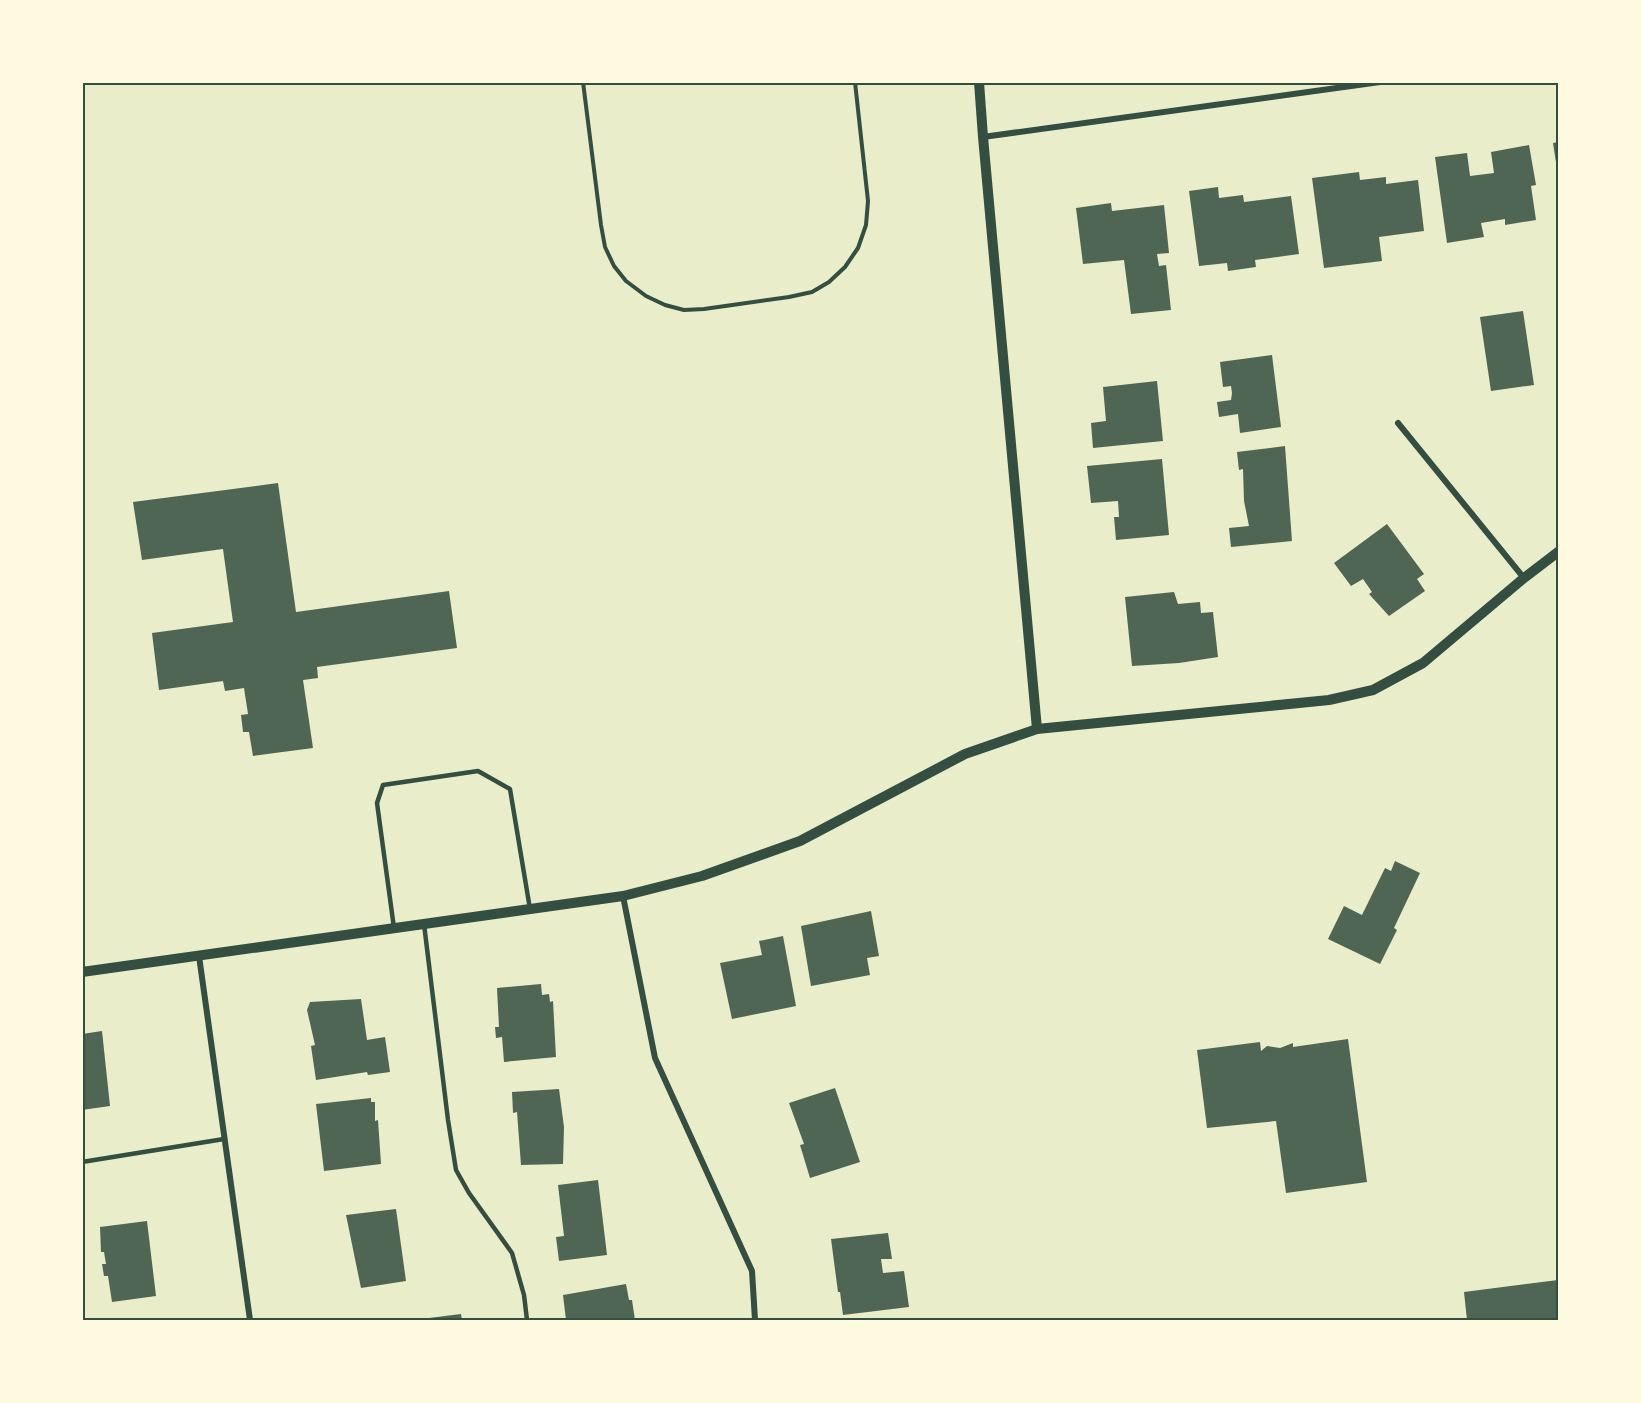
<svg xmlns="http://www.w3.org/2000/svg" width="1641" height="1403" viewBox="0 0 1641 1403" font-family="'Varela Round',sans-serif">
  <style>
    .building { fill: #4f6655 }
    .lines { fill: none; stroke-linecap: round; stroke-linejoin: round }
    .path { stroke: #344e41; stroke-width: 4 }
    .service { stroke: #344e41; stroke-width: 4.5 }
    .minor { stroke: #344e41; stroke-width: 6 }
    .tertiary { stroke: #344e41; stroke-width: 10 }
    .neatline { fill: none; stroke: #344e41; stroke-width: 2 }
  </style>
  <rect width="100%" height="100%" fill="#e9edc9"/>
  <g class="building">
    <path d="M1558,142V169H1557L1553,143Z"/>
    <path d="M1529,145L1536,185L1531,186L1536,220L1505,225V219L1481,223L1484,237L1447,243L1435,157L1467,153L1470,176L1494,173L1491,152Z"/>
    <path d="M1359,172L1360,180L1386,177V184L1418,180L1424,231L1379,237L1382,261L1324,268L1312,178Z"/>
    <path d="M1218,187L1219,198L1243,195L1244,202L1291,196L1299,254L1255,260L1256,267L1228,271L1227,263L1199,266L1189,191Z"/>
    <path d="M1111,203L1112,211L1164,205L1169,253L1157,254L1159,266L1166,265L1171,310L1131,314L1124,260L1083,264L1076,208Z"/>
    <path d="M1523,311L1534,385L1491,391L1480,317Z"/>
    <path d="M1272,355L1281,427L1240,433L1238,414L1219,417L1217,402L1231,400L1232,393L1231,386L1223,387L1220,362Z"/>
    <path d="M1157,381L1163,441L1093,448L1091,423L1106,421L1103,387Z"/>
    <path d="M1285,446L1292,541L1231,547L1229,528L1249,526L1244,501L1243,469L1239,470L1237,452Z"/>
    <path d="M1162,459L1169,535L1116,540L1114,517H1119L1118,501L1091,503L1087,466Z"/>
    <path d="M278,483L296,612L449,591L457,648L317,667L318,678L303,680L313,748L253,756L249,732H243L241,715L248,714L244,688L225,691L223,681L159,690L152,633L233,622L223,549L142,560L133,502Z"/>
    <path d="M1387,524L1424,574L1417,579L1425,591L1389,616L1369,594L1372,592L1363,579L1351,586L1334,563Z"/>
    <path d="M1174,592L1178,604L1200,602L1201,613L1213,612L1218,657L1179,663L1132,666L1125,597Z"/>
    <path d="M1395,861L1420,873L1394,928L1397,930L1380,964L1328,939L1344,906L1362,915L1385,868L1391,871Z"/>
    <path d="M871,911L879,956L867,958L870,975L811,986L801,926Z"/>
    <path d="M783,936L796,1006L732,1019L720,963L762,955L759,941Z"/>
    <path d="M541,984L542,995L549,994L550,1002L553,1001L556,1057L504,1062L502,1037L496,1038L495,1027H499L497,988Z"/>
    <path d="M361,999L367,1040L385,1037L390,1072L368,1075L367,1072L316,1080L311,1046L315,1045L307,1010L310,1002Z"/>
    <path d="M102,1031L110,1106L82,1110V1034Z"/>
    <path d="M1348,1039L1367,1182L1286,1193L1276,1121L1207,1128L1197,1050L1260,1042L1261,1051L1267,1046L1280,1048L1293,1043V1047Z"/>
    <path d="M835,1088L860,1162L810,1178L800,1145L804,1144L789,1103Z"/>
    <path d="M559,1089L564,1127L563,1164L521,1165L517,1112L513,1113L512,1092Z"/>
    <path d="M371,1098V1102H375V1121L378,1120L381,1164L324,1171L316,1104Z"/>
    <path d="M598,1180L607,1255L559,1261L556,1237L564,1236L558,1185Z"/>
    <path d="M396,1209L406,1281L361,1288L346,1215Z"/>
    <path d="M147,1221L156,1296L112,1302L108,1276H104L102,1264H106L104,1252H101L100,1227Z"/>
    <path d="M888,1233L892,1259H881L883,1273L904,1271L909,1307L843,1315L840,1292H838L831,1239Z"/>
    <path d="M1558,1280V1320H1467L1464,1292Z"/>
    <path d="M626,1284L629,1300H632L635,1320H566L563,1295Z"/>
    <path d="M461,1314L462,1320H421V1319Z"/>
  </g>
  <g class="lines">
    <path class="path" d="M583,82L601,225L605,247L614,266L626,281L646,296L665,305L684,310L704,309L789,297L812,292L829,282L845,267L858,248L866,225L868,201L855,82"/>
    <g class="service">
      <path d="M424,924L448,1120L456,1170L469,1193L512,1253L524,1295L527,1320"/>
      <path d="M394,928L377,803L383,785L478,771L510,789L530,909"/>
      <path d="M82,1162L224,1139"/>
    </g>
    <g class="minor">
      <path d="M983,137L1380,82"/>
      <path d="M1398,423L1524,578"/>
      <path d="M623,896L655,1058L752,1271L755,1320"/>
      <path d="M199,956L250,1320"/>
    </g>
    <g class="tertiary">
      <path d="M979,82L983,137L1037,729"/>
      <path d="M82,972L623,896L702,876L800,841L965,754L1037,729L1329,700L1373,690L1423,663L1524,578L1558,552"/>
    </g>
  </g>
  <rect width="1641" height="1403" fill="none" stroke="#fefae0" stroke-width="168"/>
  <rect x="84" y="84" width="1473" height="1235" class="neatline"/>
</svg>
